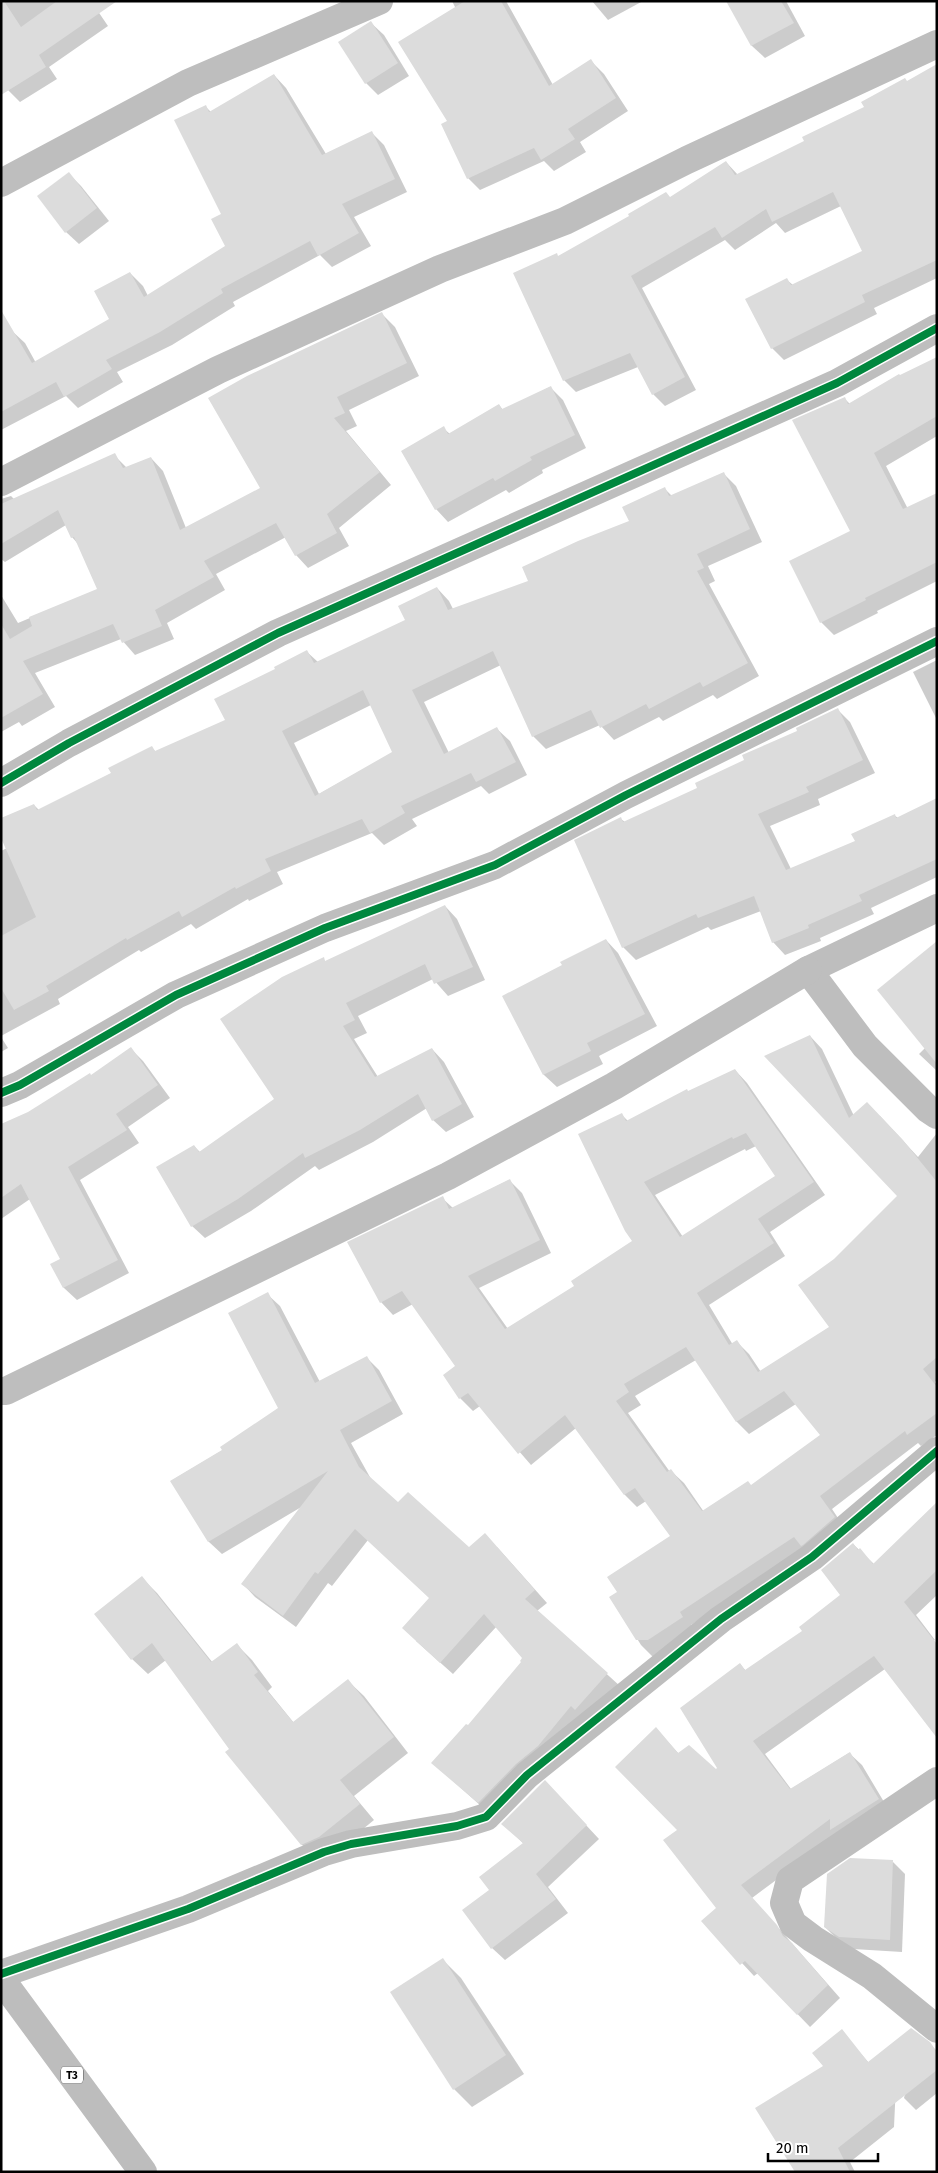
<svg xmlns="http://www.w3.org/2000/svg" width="938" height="2173" viewBox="0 0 938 2173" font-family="'Fira Sans',sans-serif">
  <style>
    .shadow { fill: #0003; fill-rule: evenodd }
    .building { fill: #dcdcdc; fill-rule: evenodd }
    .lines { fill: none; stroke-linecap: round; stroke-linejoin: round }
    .street { stroke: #bebebe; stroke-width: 28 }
    .highway { stroke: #bdbdbd; stroke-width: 28 }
    .cycleway-casing { stroke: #fff; stroke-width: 11 }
    .cycleway { stroke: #00873e; stroke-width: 8 }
    .labels { text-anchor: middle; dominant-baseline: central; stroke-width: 4.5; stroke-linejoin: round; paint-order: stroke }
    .shield { fill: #fff; stroke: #4c4c4c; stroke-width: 1 }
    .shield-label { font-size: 11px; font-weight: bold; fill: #000 }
  </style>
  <rect width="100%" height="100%" fill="#fff"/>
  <g class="shadow">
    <path d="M1,1H91L108,26L49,67L57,79L20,102L8,90L1,79Z"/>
    <path d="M452,1H506L553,85L591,61L604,74L628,111L580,142L586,152L554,171L544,161L480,190L468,178L449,122L456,9Z"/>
    <path d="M592,1H643L608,20Z"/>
    <path d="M728,1H786L805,36L765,58L752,46Z"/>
    <path d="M371,23L384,35L409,76L378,95L366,83Z"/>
    <path d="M274,75L286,88L326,154L372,133L384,145L407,192L354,217L371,246L332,267L320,255L233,302L235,306L172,345L117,372L123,382L78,408L66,396L1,430V337L12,331L25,343L36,363L110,320L130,273L143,286L148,296L227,246L205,106L211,112Z"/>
    <path d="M937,127V278L874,308L877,314L784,360L772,348L787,280L793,285L863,252L841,206L785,233L776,223L735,250L725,240L642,288L696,390L665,406L653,394L638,367L576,392L564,380L559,257L671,198L726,162L738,175Z"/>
    <path d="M69,174L81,186L109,221L79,244L66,232Z"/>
    <path d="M382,314L395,327L419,376L349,410L357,426L346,431L391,485L339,528L349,546L308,568L296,555L286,537L216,574L225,590L167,623L174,639L135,655L121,639L35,673L55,707L22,726L19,722L1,732V595L18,623L99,589L78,544L72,537L66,525L5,562L1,559V499L11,496L14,499L114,455L127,468L151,458L163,471L186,528L262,489Z"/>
    <path d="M937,358V436L886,466L908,509L937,495V581L877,611L878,613L834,635L821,622L791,562L852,532L844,398L850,404Z"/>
    <path d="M550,387L563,400L586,448L542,470L543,473L509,493L506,490L448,522L436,509L443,428L450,434L499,405L503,410Z"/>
    <path d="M723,473L736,486L762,542L708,566L715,581L709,584L759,676L717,699L713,695L663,721L659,717L614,740L600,725L546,749L533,736L501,665L424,702L449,753L497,729L510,741L527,775L489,794L481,786L412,819L417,826L384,845L372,833L277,872L283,884L249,901L248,899L196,929L191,924L141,952L139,950L58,999L60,1004L1,1036V851L7,848L34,805L39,810L112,773L152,748L156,752L226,721L277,670L307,652L318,662L406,621L437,588L449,601L453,609L530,582L630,522L665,489L672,496ZM371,705L394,752L319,794L294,743Z"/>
    <path d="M937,660V720L913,672Z"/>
    <path d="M837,709L850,722L875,773L818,799L820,805L770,826L791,869L856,842L894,815L898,818L937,799V877L871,908L874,914L820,938L821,941L785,955L773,942L761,911L711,930L708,927L636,960L623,947L621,819L625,822L699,789Z"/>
    <path d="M445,906L457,919L485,980L448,996L433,979L358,1016L367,1033L354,1039L378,1077L432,1049L444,1062L474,1117L446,1132L433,1120L427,1108L373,1142L319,1170L315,1166L251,1211L205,1238L192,1226L194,1146L201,1153L276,1100L323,959L326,962Z"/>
    <path d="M606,940L618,953L657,1026L599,1056L603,1064L557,1087L544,1075L504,997L563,966Z"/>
    <path d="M937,952V1071L919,1054L925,1048Z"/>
    <path d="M810,1036L822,1049L854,1116H880L918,1157L937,1133V1380L935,1382L937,1385V1435L921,1446L918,1443L832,1509L846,1530L749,1585L691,1625L694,1630L653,1657L641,1645L611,1597L619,1592L672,1536L646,1501L637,1507L625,1495L576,1428L531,1465L480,1406L473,1411L460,1398L445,1375L457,1367L413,1304L393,1315L381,1302L442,1198L453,1208L509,1180L522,1193L551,1253L479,1288L508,1329L576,1286L634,1242L622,1115L628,1121L735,1070L747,1083L825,1195L770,1232L785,1256L709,1305L733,1345L737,1342L749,1354L761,1372L830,1327L835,1260L898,1196L766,1056ZM756,1146L777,1176L683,1237L655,1195L745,1149L746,1151ZM696,1360L737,1422L749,1434L796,1404L821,1435L751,1486L704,1512L684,1483L671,1471L670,1472L628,1413L641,1405L635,1396Z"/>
    <path d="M1,1037L8,1048L1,1052Z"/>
    <path d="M131,1049L143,1061L170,1098L128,1127L139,1143L80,1180L129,1273L77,1300L64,1288L52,1265L62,1260L30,1199L1,1219V1126L28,1113L92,1076Z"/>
    <path d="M267,1294L280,1306L320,1382L367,1358L379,1370L403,1414L351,1443L371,1479L398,1504L469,1548L497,1547L547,1603L537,1611L620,1686L491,1815L433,1763L468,1727L523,1662L524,1658L497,1626L453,1674L416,1641L430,1598L368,1540L332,1586L328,1583L296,1627L255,1597L243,1584L303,1506L222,1554L209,1542L171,1481L223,1450L280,1409Z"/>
    <path d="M937,1511V1595L916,1615L935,1640L922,1649L885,1669L765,1754L791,1789L849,1753L862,1765L890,1812L837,1835L752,1898L840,1998L810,2027L758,1973L754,1976L703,1921L718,1909L679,1830L656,1729L679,1754L716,1771L719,1768L740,1664L746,1671L804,1631L842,1595L853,1544L874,1564Z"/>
    <path d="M142,1578L157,1593L213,1663L237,1645L252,1660L272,1687L268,1691L294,1723L348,1681L364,1696L408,1753L354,1796L374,1820L335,1852L317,1859L301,1844L166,1660L148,1674L132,1659Z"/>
    <path d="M558,1795L599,1839L548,1887L568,1913L505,1960L492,1948L491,1890L524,1844L503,1824Z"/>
    <path d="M893,1862L905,1874L902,1952L853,1949L838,1940L825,1927Z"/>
    <path d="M443,1960L461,1978L524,2074L472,2107L454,2089Z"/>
    <path d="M841,2031L869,2063H897L894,2127L850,2162L855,2172H796L824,2066Z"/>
    <path d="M919,2036L937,2051V2093L916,2110L904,2098Z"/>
  </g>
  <g class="building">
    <path d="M1,1H4L21,27L57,1H117L39,55L46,67L1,95Z"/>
    <path d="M465,1H501L549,86L591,59L616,98L568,129L575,139L541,160L534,148L467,179L441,124L447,121L398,42Z"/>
    <path d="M726,1H781L794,23L751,46Z"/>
    <path d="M371,21L398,63L365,84L338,42Z"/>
    <path d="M937,64V260L862,295L865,302L771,349L745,299L787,278L791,285L862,251L833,192L772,222L766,209L722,238L715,227L631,276L685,377L652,395L630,353L563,381L513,273L557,253L558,256L629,216L628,214L666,192L670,197L726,161L735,175L804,141L802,137L864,107L861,102L905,78L907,81Z"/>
    <path d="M274,74L322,155L372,131L395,179L342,204L359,233L318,256L310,241L221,289L223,293L160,332L106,360L112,369L64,397L56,382L1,412V310L32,363L109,319L94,291L130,272L144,297L225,246L211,219L221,214L174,120L206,105L209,112Z"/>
    <path d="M69,172L97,208L65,233L37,196Z"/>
    <path d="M382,312L407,363L337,397L345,413L334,418L380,472L327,514L337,533L295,556L276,523L204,561L214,577L155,610L162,626L122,643L113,624L23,661L43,694L1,718V624L10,639L32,626L29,617L97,589L74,537L71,538L58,510L1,544V504L115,453L123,468L151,457L180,530L260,488L208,398L247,376Z"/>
    <path d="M937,357V416L874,453L903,509L937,493V562L865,598L866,600L820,623L789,561L850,531L792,420L845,397L848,404L899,374L900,375Z"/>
    <path d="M551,386L575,435L530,457L532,460L495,481L493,478L435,510L401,451L444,426L448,434L499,404L502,409Z"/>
    <path d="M724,472L750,529L697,554L704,568L697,571L748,663L703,687L700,682L649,709L646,704L600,728L591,710L532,737L493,651L412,690L444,754L497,727L516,762L476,782L471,773L401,806L405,813L370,833L362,819L265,859L271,871L236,889L235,887L182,917L179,911L127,940L126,938L46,986L49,991L14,1010L1,988V936L36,917L1,838V818L34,804L37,810L111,773L108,768L152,746L155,751L225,720L214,699L275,669L274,667L307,650L314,663L405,620L398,606L437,587L448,610L528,581L522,567L578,541L629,521L622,507L665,487L669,496ZM363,690L392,752L315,796L282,731Z"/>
    <path d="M838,708L863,760L806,787L809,792L758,814L786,870L855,841L851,834L895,814L896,818L937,798V859L859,895L862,901L808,925L809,928L772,943L754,896L698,918L696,914L622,948L574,840L621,817L623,822L697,788L695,783L744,760L742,755L797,731L796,728Z"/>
    <path d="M445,905L473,967L434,984L425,964L346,1003L355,1020L343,1026L375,1077L432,1048L462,1104L432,1121L418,1094L360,1130L305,1158L303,1153L238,1199L191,1227L156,1167L194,1145L199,1152L274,1099L220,1019L282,977L324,957L325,961Z"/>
    <path d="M606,939L645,1014L587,1043L591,1051L543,1075L502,996L562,965L560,962Z"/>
    <path d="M937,941V1064L877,990Z"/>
    <path d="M810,1035L849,1118L867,1102L903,1140L937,1182V1357L923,1369L937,1387V1413L907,1435L905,1431L820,1496L835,1517L803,1545L801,1546L794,1537L680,1612L683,1617L648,1640H636L609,1597L617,1592L607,1577L670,1536L635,1488L624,1495L565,1415L518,1454L468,1393L459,1399L443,1375L455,1366L402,1291L380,1303L347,1242L443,1196L449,1209L510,1179L540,1240L468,1276L505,1329L574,1286L571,1281L632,1241L625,1231L578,1134L622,1113L626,1121L687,1089L688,1091L735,1069L814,1182L758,1219L774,1243L697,1293L729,1345L737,1340L758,1372L829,1327L798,1285L834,1259L897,1196L764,1056ZM746,1133L775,1176L680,1237L644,1182L732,1137L733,1139ZM686,1347L736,1422L784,1391L820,1435L751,1485L748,1481L702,1511L671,1469L667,1472L616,1401L629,1392L624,1384Z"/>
    <path d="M131,1047L158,1085L116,1114L127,1130L68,1167L118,1260L63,1288L50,1264L60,1259L21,1184L1,1198V1124L28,1112L90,1073L91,1075Z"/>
    <path d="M268,1292L315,1383L367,1356L392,1401L340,1430L359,1467L398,1502L408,1492L469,1547L485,1533L535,1590L525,1599L608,1673L575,1710L571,1706L538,1746L516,1764L478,1803L431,1763L466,1724L468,1725L521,1662L520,1661L522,1658L484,1614L440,1663L402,1628L429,1598L355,1529L318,1574L315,1572L283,1616L241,1584L328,1471L208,1542L170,1481L222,1450L220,1447L278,1408L228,1313Z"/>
    <path d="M937,1502V1570L904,1602L937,1644V1738L874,1656L753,1741L790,1789L850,1752L879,1799L830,1830V1819L741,1885L777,1925L783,1936L792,1943L828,1985L797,2015L745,1961L740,1965L701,1921L716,1908L663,1840L677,1830L615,1767L656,1727L678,1753L689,1745L716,1769L717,1768L680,1708L740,1663L745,1670L802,1631L799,1627L840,1595L821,1570L853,1543L858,1550L860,1548L873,1564Z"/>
    <path d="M142,1576L211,1662L237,1643L258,1672L254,1675L293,1722L348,1679L394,1737L340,1780L360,1804L319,1837L301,1845L225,1752L229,1749L152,1643L131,1660L94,1614Z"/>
    <path d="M545,1780L587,1825L536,1874L556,1899L491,1949L462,1910L489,1890L479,1877L523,1843L501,1824Z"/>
    <path d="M850,1858L893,1860L890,1940L839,1937L824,1927L827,1874Z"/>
    <path d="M443,1958L506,2055L453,2090L390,1992Z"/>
    <path d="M911,2028L930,2042L937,2052V2070L838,2148L850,2172H795L755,2108L823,2066L812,2053L842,2029L868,2062Z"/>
  </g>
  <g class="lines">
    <g class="street">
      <path d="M1,183L188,83L379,1"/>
      <path d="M1,482L218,370L440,269L565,221L687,160L937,44"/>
      <path d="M1,783L69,743L278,633L837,383L937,328"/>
      <path d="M937,908L808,970L865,1046L928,1109L937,1115"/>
      <path d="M1,1093L20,1085L176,995L325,928L495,865L626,795L937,641"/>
      <path d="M1,1391H6L448,1176L614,1086L808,970"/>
      <path d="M937,1781L790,1880L784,1903L793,1924L813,1939L872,1976L937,2029"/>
      <path d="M1,1974L188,1909L324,1852L351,1844L457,1826L486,1817L527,1775L721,1619L812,1557L937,1451"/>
    </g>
    <path class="highway" d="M1,1979L143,2172"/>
    <defs>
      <g id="cycleway">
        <path d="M1,783L69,743L278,633L837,383L937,328"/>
        <path d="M1,1093L20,1085L176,995L325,928L495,865L626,795L937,641"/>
        <path d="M1,1974L188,1909L324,1852L351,1844L457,1826L486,1817L527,1775L721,1619L812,1557L937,1451"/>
      </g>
    </defs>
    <use href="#cycleway" class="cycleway-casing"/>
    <use href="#cycleway" class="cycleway"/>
  </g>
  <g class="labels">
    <rect class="shield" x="61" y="2066.5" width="22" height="17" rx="4"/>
    <g class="shield-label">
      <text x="72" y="2075">T3</text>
    </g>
  </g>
  <rect width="938" height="2173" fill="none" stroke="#000000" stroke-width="5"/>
  <path d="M768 2153v8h110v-8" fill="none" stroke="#000000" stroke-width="2.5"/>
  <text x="776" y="2153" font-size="15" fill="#000000" stroke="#ffffff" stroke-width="4" paint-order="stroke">20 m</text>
</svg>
